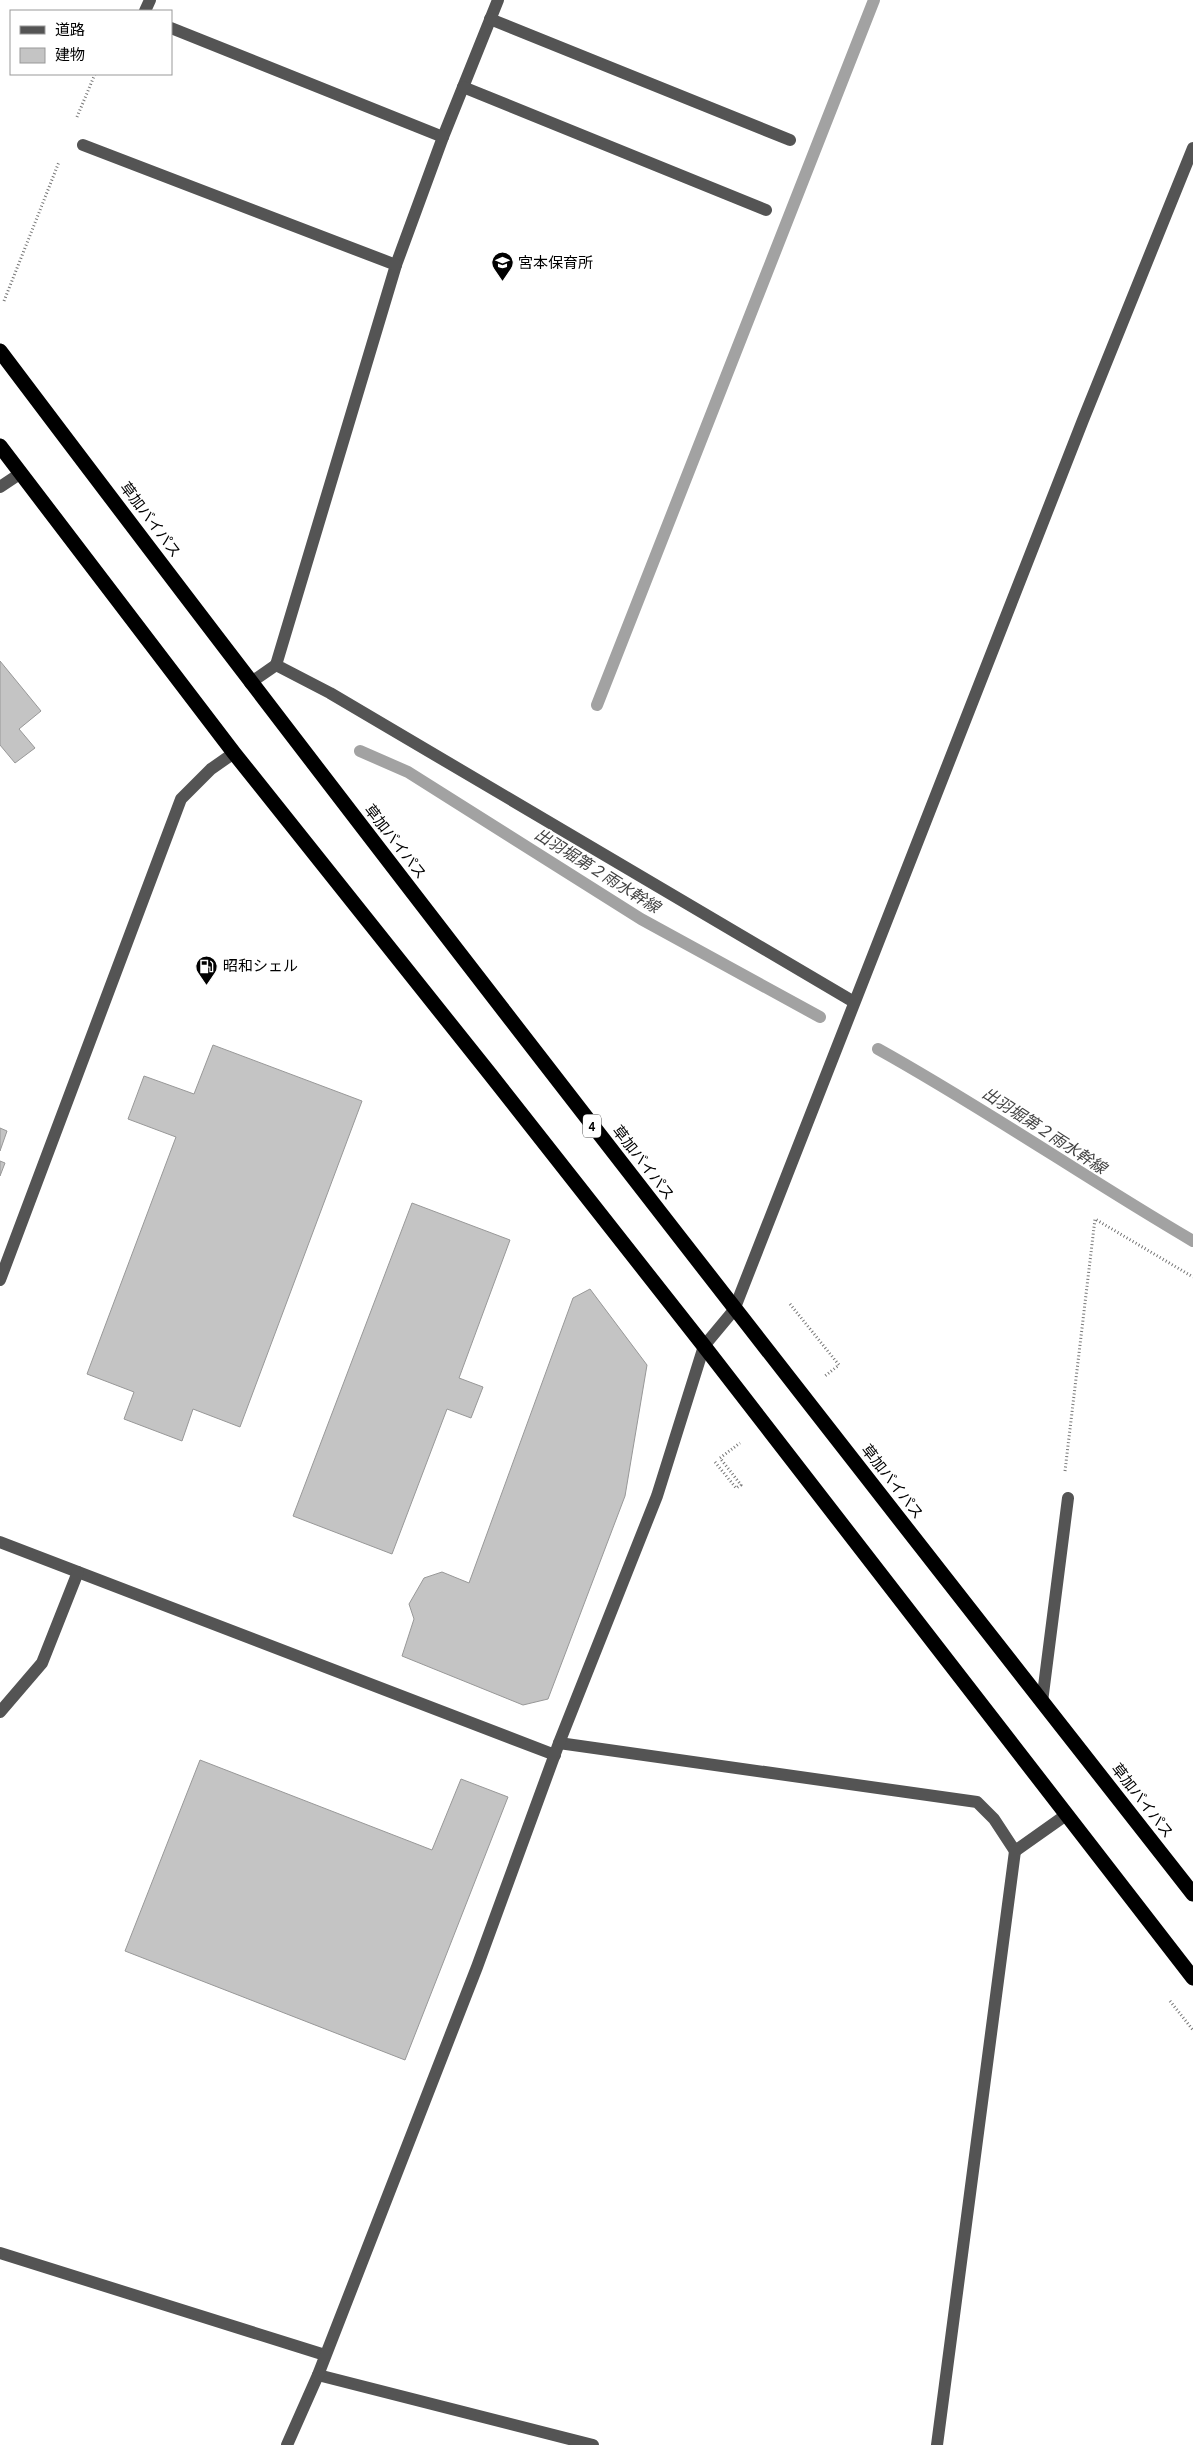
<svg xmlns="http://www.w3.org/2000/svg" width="1193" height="2445" viewBox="0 0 1193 2445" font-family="'Alegreya Sans','Noto Sans JP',sans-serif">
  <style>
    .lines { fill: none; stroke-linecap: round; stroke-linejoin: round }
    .stream { stroke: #a2a2a2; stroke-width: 12 }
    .building { fill: #c4c4c4; stroke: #989898 }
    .path { stroke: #767676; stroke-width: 3; stroke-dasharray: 1 2.5; stroke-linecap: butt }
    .minor { stroke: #545454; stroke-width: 12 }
    .highway { stroke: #000; stroke-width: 15 }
    .labels { text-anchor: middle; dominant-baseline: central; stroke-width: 4; stroke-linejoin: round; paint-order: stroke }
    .shield { fill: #fff; stroke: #4c4c4c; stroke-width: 1 }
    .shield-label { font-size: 14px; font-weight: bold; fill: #000 }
    .poi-label { font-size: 15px; fill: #000; stroke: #fff; text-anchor: start }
    .street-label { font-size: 15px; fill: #000; stroke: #fff }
    .water-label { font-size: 16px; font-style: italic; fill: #434343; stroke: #fff }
  </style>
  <rect width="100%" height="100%" fill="#fff"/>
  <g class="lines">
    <g class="stream">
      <path d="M597,705L874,0"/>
      <path d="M360,751L408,772L641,919L820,1017"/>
      <path d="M878,1049C986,1109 1087,1179 1193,1241"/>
    </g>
  </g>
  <g class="building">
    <path d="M0,661L41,711L19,729L35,748L15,763L0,745Z"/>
    <path d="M213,1045L362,1101L240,1427L193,1409L182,1441L124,1419L134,1392L87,1374L176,1137L128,1119L144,1076L194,1094Z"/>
    <path d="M0,1128L7,1131L0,1151Z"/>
    <path d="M0,1161L5,1163L0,1176Z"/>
    <path d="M412,1203L510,1240L459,1378L483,1387L471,1418L447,1409L392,1554L293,1516Z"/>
    <path d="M590,1289L647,1365L625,1496L548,1699L523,1705L402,1656L414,1619L409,1604L424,1578L442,1572L469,1583L573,1298Z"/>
    <path d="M200,1760L432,1850L461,1779L508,1797L405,2060L125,1951Z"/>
  </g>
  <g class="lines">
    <g class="path">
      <path d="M77,117L95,74"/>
      <path d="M4,301L59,162"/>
      <path d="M790,1304L839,1365L825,1376"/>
      <path d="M715,1462L736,1488L741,1485L720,1458L740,1443"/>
      <path d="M1065,1471L1095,1219L1193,1277"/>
      <path d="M1170,2001L1193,2030"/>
    </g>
    <g class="minor">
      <path d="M498,0L443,137L396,265L276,665L330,693L854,1002"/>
      <path d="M145,11L150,0"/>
      <path d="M490,19L790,140"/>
      <path d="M171,28L443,137"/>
      <path d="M463,87L766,210"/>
      <path d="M83,145L396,265"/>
      <path d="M0,487L21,473"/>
      <path d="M250,683L276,665"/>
      <path d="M0,1280L181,799L211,769L234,753"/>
      <path d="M0,1542L555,1755"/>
      <path d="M1042,1702L1068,1498"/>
      <path d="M0,1712L42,1663L78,1572"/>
      <path d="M559,1743L977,1802L994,1819L1015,1851L1066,1815"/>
      <path d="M0,2253L325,2355"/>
      <path d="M318,2375L593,2445"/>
      <path d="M287,2445L318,2375L477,1967L559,1743L657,1496L704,1346L734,1310L1083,420L1193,148"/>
      <path d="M937,2445L1015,1851"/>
    </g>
    <g class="highway">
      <path d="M0,351C391,870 792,1383 1193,1894"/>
      <path d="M0,446L234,753L490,1074L704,1346L1193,1978"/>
    </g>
  </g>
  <defs>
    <symbol id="school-pin" viewBox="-11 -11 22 30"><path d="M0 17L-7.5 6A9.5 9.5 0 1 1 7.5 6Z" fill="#000" stroke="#fff"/><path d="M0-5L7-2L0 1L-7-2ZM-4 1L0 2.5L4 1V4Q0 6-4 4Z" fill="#fff"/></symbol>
    <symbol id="fuel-pin" viewBox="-11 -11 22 30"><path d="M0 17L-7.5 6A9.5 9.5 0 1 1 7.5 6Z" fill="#000" stroke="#fff"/><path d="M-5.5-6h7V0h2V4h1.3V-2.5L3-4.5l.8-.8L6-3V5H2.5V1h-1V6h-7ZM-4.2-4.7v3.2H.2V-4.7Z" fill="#fff"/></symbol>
  </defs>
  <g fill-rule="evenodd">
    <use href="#school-pin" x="490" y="250" width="25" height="34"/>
    <use href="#fuel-pin" x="194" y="954" width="25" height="34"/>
  </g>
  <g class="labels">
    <rect class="shield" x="583" y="1114.5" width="18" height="23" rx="4"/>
    <g class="shield-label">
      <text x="592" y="1126">4</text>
    </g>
    <g class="poi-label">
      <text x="518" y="263">宮本保育所</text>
      <text x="223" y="966">昭和シェル</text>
    </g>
    <g class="street-label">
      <text transform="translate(150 520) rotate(53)">草加バイパス</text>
      <text transform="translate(395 842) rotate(52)">草加バイパス</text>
      <text transform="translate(643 1163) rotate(52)">草加バイパス</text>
      <text transform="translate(892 1482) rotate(52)">草加バイパス</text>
      <text transform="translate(1142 1801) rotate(52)">草加バイパス</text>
    </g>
    <g class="water-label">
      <text transform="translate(597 871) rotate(32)">出羽堀第２雨水幹線</text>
      <text transform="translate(1044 1131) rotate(33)">出羽堀第２雨水幹線</text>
    </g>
  </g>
  <rect x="10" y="10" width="162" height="65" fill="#ffffff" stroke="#999999"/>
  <rect x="20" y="26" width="25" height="8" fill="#545454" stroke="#999999"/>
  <text x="55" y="35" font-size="15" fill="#000000">道路</text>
  <rect x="20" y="48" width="25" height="15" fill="#c4c4c4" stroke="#999999"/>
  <text x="55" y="60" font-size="15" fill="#000000">建物</text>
</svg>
